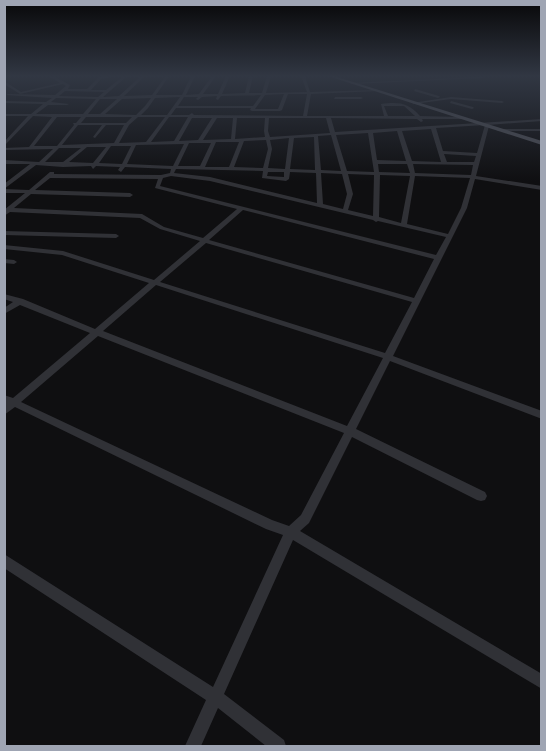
<svg xmlns="http://www.w3.org/2000/svg" width="546" height="751" viewBox="0 0 546 751" font-family="Raleway,sans-serif">
  <style>
    .lines { fill: none; stroke-linecap: round; stroke-linejoin: round }
    .minor { fill: #303136; fill-rule: evenodd }
    .major { fill: #4c4e55; fill-rule: evenodd }
  </style>
  <rect width="100%" height="100%" fill="#0f0f11"/>
  <g class="lines">
    <g class="minor">
      <path d="M49,76H53L70,85L68,89H87L99,77L102,76H169L156,95H182L191,76H195L186,95L199,94L212,76H216L203,94H218L226,76H230L222,94L245,93L249,76H253L249,93H262L267,76H271L266,93L307,92L301,76H305L310,92L376,90L378,91L311,94L307,116H384L381,104C398,102 408,102 420,116L461,117L463,118L461,119H422L423,121L421,122L417,119L331,118L335,132L542,119V121L488,125L489,126L476,176L542,186V190L475,179L467,208L393,356L542,411V419L390,361L356,429L485,492L487,496L485,500L481,501L477,500L352,437L309,523L300,531L542,674V689L293,540L224,694L284,740L286,746H266L218,708L201,746H185L206,700L4,568V554L213,687L283,535L266,529L15,407L4,415V405L6,403L4,402V395L13,398L90,333L20,305L4,314V308L13,302L4,299V294L23,299L95,329L149,283L62,255L4,249V245L63,251L154,280L200,241L160,229L140,218L10,212L4,216V210L25,193H4V189L29,190L50,172H54V174L161,175L170,173L171,169L125,167L121,172L118,170L120,167L96,166L93,169L91,166L63,167L36,165L4,189V184L30,164H4V160L39,162L53,149L4,150V148L29,147L52,117L33,116L4,146V142L28,116H4V114H31L43,104L4,103V101L46,102L52,98L6,95L8,94L55,95L66,86L63,84L20,94L4,84V81L21,92L60,83ZM110,77H122L106,90H91L101,79ZM126,77H140L119,96L103,97ZM144,77H165L152,95L124,96ZM65,91L104,92L98,97L59,96ZM284,94L278,109H255L265,95ZM288,94H307L303,116L194,115L192,113L189,115H171L176,108H251L250,110L252,111H280L282,110ZM261,95L253,106H178L184,97H198L196,99L198,100L202,97L217,96L216,99L218,100L221,96ZM180,97L167,115H141L148,108L155,98ZM56,98L96,99L83,114H36L48,105H67L69,104L51,102ZM151,98L145,106L136,115L105,114L122,99ZM100,99H117L100,114H88ZM384,106H404L415,116H388ZM57,117H81L76,123H73L74,125L57,146H34ZM86,117H132L126,123H81ZM138,117H165L146,142L119,143L129,125ZM169,117H188L174,141L151,142ZM192,118H212L198,140L179,141ZM217,118H233L231,139L203,140ZM237,118H265L264,131L265,137L235,139ZM269,118H326L330,133L270,137L268,131ZM78,125H102L93,137L95,138L106,125H124L114,143L62,145ZM485,125L477,153L443,151L436,128ZM431,129L441,162L412,161L402,131ZM397,131L406,161L377,160L373,133ZM368,133L374,172L347,171L336,135ZM331,135L341,171L321,170L318,136ZM314,137L315,170L290,169L294,138ZM289,138L285,169L268,168L272,149L270,140ZM266,140L268,149L263,168L234,167L244,141ZM216,142H239L229,167H205ZM189,143H211L200,166H178ZM184,144L173,166L127,164L136,145ZM111,146H131L122,164L99,163ZM87,147H106L93,163L69,162ZM59,148H81L63,162H45ZM444,154L476,156L474,162H447ZM378,164H407L410,173L379,172ZM413,164L473,165L471,175L415,173ZM176,169L263,171L262,178L286,181L289,179L290,172L316,173L317,203L210,177L174,173ZM268,172H284V177L267,176ZM321,173L342,174L347,194L343,209L323,204ZM348,174L374,175L373,216L348,210L353,194ZM380,175L410,176L401,223L379,217ZM171,176L210,181L373,220L376,222L378,221L446,237L436,255L160,186L163,178ZM415,176L470,178L461,208L448,234L407,224ZM50,178L158,179L155,188L237,209L203,238L164,227L142,214L14,208L31,194L130,197L133,195L130,193L35,190ZM243,210L434,259L414,298L209,240ZM206,243L412,302L385,353L160,282ZM156,285L383,358L347,426L103,331ZM98,336L344,433L301,515L289,526L272,520L21,402Z"/>
      <path d="M478,76H482L484,78L352,84L350,83L479,77Z"/>
      <path d="M415,89L439,96L440,97L438,98L414,91Z"/>
      <path d="M335,97H361L363,98L361,99H334Z"/>
      <path d="M451,97L502,101L504,102L502,103L451,99L414,104L412,103Z"/>
      <path d="M451,101L473,107L474,108L472,109L450,103Z"/>
      <path d="M499,129H542V131H497Z"/>
      <path d="M4,231L116,234L119,236L116,238L4,235Z"/>
      <path d="M4,259L14,260L17,262L14,264L4,263Z"/>
    </g>
    <path class="major" d="M328,76H334L542,141V145Z"/>
  </g>
  <linearGradient id="sky" x2="0" y2="1"><stop stop-color="#080809"/><stop offset="0.42" stop-color="#313743"/><stop offset="1" stop-color="#313743" stop-opacity="0"/></linearGradient>
  <rect width="546" height="181" fill="url(#sky)"/>
  <rect width="546" height="751" fill="none" stroke="#9fa5b3" stroke-width="12"/>
</svg>
